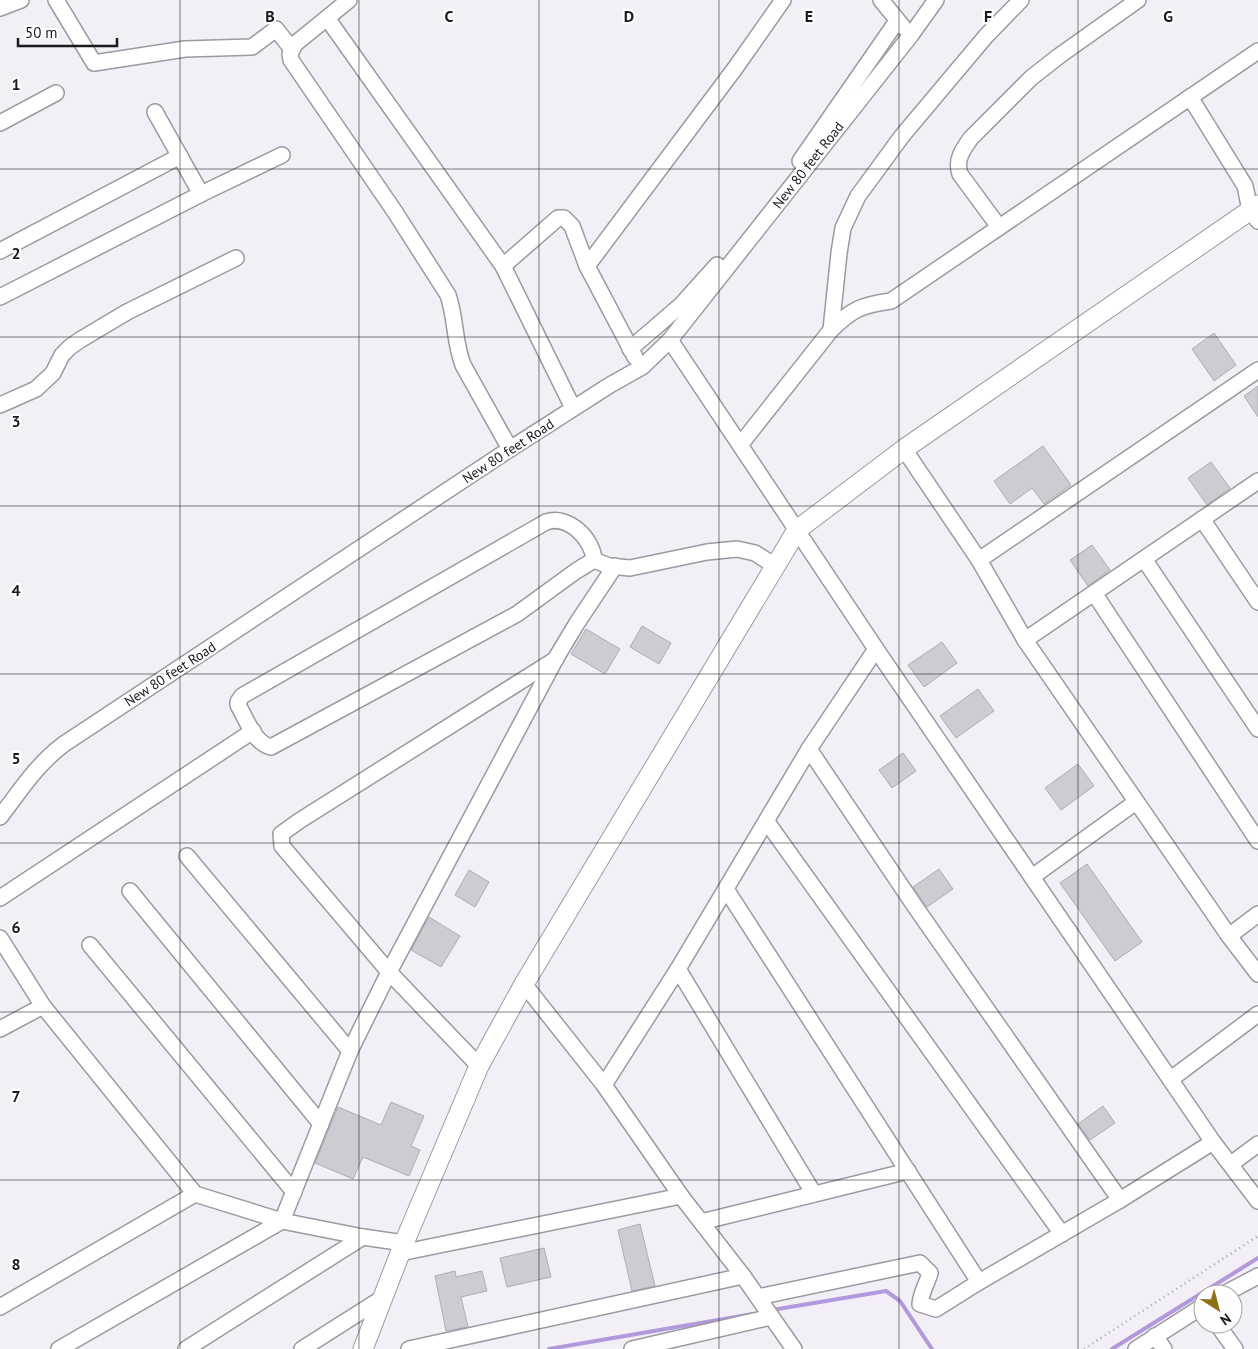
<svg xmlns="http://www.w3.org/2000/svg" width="1258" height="1349" viewBox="0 0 1258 1349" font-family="'PT Sans',sans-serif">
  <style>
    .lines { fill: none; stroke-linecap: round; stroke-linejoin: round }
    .stream { stroke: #b299db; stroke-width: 4 }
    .building { fill: #cecbd3; stroke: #afacb3 }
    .minor-casing { stroke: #9c9aa1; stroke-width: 18 }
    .tertiary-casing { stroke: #9c9aa1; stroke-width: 21 }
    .path { stroke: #a6a3aa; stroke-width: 2.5; stroke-dasharray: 1 4; stroke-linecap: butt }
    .minor { stroke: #fff; stroke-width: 15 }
    .tertiary { stroke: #fff; stroke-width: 19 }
    .grid { fill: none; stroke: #1a191c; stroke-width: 1; stroke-opacity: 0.55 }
    .labels { text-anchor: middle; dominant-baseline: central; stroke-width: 4.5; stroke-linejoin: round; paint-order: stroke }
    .street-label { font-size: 14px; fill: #1a191c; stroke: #fefdff }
    .grid-label { font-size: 16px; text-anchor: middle; font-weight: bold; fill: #1a191c; stroke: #fefdff; stroke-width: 4.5; stroke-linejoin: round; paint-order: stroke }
  </style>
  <rect width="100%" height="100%" fill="#f2eff7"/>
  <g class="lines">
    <g class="stream">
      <path d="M772,1310L886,1291L900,1301L932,1349"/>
      <path d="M549,1349L753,1314"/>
      <path d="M1112,1349L1258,1258"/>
    </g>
  </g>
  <g class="building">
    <path d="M1214,333L1236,365L1214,381L1192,349Z"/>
    <path d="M1258,386V417L1244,396Z"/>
    <path d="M1043,446L1071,485L1044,504L1032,488L1010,504L994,481Z"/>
    <path d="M1211,462L1230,488L1207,505L1188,478Z"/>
    <path d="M1092,545L1110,570L1088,586L1070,560Z"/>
    <path d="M642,626L671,643L659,664L630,647Z"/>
    <path d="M586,629L620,649L605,674L571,654Z"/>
    <path d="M942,642L957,663L924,687L908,665Z"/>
    <path d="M978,689L994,711L956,738L940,716Z"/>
    <path d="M903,753L916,771L892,788L879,770Z"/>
    <path d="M1078,764L1094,786L1061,810L1045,788Z"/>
    <path d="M1087,864L1142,942L1115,961L1060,883Z"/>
    <path d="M939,869L953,889L927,907L913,887Z"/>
    <path d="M469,870L489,882L475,907L455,895Z"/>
    <path d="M429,917L460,936L441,967L411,950Z"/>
    <path d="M391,1102L424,1116L411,1146L420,1150L409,1176L363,1157L353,1179L315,1163L338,1107L381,1125Z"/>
    <path d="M1103,1106L1115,1123L1090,1140L1078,1124Z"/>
    <path d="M640,1224L655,1286L632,1291L618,1230Z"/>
    <path d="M544,1248L551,1277L507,1287L500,1258Z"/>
    <path d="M455,1271L456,1277L482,1271L487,1291L461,1297L468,1327L446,1331L435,1276Z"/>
  </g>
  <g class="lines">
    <defs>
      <g id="minor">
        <path d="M56,0L94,63L185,49L252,47L276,29L291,48"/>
        <path d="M349,0L295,44L290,54L291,60L395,212L448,295C456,318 454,342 463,365L510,449"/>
        <path d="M881,0L903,27"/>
        <path d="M0,8L21,0"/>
        <path d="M327,18L503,266L573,408"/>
        <path d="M1190,97L1245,186L1250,210L1258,221"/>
        <path d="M155,112L201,194"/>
        <path d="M0,123L56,93"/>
        <path d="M800,161L897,21"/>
        <path d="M999,227L960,174C955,160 963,149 971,138L1031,78L1059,56L1138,0"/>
        <path d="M0,251L180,156"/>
        <path d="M503,266L558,218H564L572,226L587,266L635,357"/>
        <path d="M587,266L736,67L783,0"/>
        <path d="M0,297L201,194L282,155"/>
        <path d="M831,330L839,253L843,228L858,196L902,136L986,36L1021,0"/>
        <path d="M670,340L876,649L1213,1142L1258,1201"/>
        <path d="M630,349L681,305L717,265"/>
        <path d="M0,405L36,389L53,373L62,355L70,347L80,340L127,312L236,258"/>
        <path d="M740,445L831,330C852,309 862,305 891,301L1258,51"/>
        <path d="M904,449L979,560L1025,640L1229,936L1258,974"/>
        <path d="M1202,519L1258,602"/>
        <path d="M1144,559L1258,729"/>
        <path d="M594,560C593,539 568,514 546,522L242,696L238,702V705C247,720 254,743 271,747L517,614L576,571L594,560L609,566L630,568L707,552L737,549L755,553L775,566"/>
        <path d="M979,560L1258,370"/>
        <path d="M1094,593L1258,841"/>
        <path d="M1025,640L1258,481"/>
        <path d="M809,749L914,905L1120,1200"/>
        <path d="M0,817C20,791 37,764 64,744L510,449L610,385L642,367L670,340L911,35L936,0"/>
        <path d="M767,822L1062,1234"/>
        <path d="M187,856L350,1051"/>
        <path d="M1032,877L1136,802"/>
        <path d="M726,889L979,1282"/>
        <path d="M130,891L321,1124"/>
        <path d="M0,898L253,731"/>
        <path d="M1229,936L1258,914"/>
        <path d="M0,938L43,1006L195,1194L282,1221L363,1237L404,1243"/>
        <path d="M90,945L294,1192"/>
        <path d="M678,969L814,1194"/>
        <path d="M524,984L604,1085L681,1196L743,1276"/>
        <path d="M0,1029L43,1006"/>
        <path d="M479,1066L389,972L282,846L281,834L299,821L556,659"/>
        <path d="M1171,1079L1258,1014"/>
        <path d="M604,1085L678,969L809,749L876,649"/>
        <path d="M1231,1164L1258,1144"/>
        <path d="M701,1222L908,1171"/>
        <path d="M400,1253L681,1196"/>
        <path d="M1224,1294L1258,1276"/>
        <path d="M758,1297L920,1263L930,1273C927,1284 921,1292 920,1304L936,1309L979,1282L1120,1200L1213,1142"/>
        <path d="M0,1307L195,1194"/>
        <path d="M1217,1324L1235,1349"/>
        <path d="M1155,1336L1164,1349"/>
        <path d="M59,1349L282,1221L350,1051L389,972L556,658L577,623L615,566"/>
        <path d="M186,1349L363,1237"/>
        <path d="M302,1349L384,1297"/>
        <path d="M409,1349L743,1276L794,1349"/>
        <path d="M632,1349L771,1317"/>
        <path d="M1136,1349L1203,1306"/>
      </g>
      <path id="tertiary" d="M363,1349L404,1243L479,1066L524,984L797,530L904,449L1258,205"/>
    </defs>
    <use href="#minor" class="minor-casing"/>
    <use href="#tertiary" class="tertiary-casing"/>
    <path class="path" d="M1084,1349L1258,1236"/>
    <use href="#minor" class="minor"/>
    <use href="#tertiary" class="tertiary"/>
  </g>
  <path class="grid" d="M180,0V1349M359,0V1349M539,0V1349M719,0V1349M899,0V1349M1078,0V1349M0,169H1258M0,337H1258M0,506H1258M0,674H1258M0,843H1258M0,1012H1258M0,1180H1258"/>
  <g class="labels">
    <g class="street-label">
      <text transform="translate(808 165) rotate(-52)">New 80 feet Road</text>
      <text transform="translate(508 451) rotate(-33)">New 80 feet Road</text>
      <text transform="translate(170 674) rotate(-33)">New 80 feet Road</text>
    </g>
  </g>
  <g class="grid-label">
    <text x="270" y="22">B</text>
    <text x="449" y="22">C</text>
    <text x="629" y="22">D</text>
    <text x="809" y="22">E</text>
    <text x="988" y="22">F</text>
    <text x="1168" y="22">G</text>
    <text x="16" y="90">1</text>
    <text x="16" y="259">2</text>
    <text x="16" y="427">3</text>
    <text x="16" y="596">4</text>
    <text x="16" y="764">5</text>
    <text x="16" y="933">6</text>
    <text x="16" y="1102">7</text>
    <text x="16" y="1270">8</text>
  </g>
  <g transform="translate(1218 1309) rotate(144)"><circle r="24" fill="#fefdff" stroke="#a3a2a4"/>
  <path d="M0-4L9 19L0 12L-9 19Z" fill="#8f7014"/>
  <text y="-8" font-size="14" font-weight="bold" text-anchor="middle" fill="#1a191c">N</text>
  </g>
  <path d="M18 38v8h99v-8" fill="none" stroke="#1a191c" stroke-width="2.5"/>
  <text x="25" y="38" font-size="15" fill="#1a191c" stroke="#fefdff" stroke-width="4" paint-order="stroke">50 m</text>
</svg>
